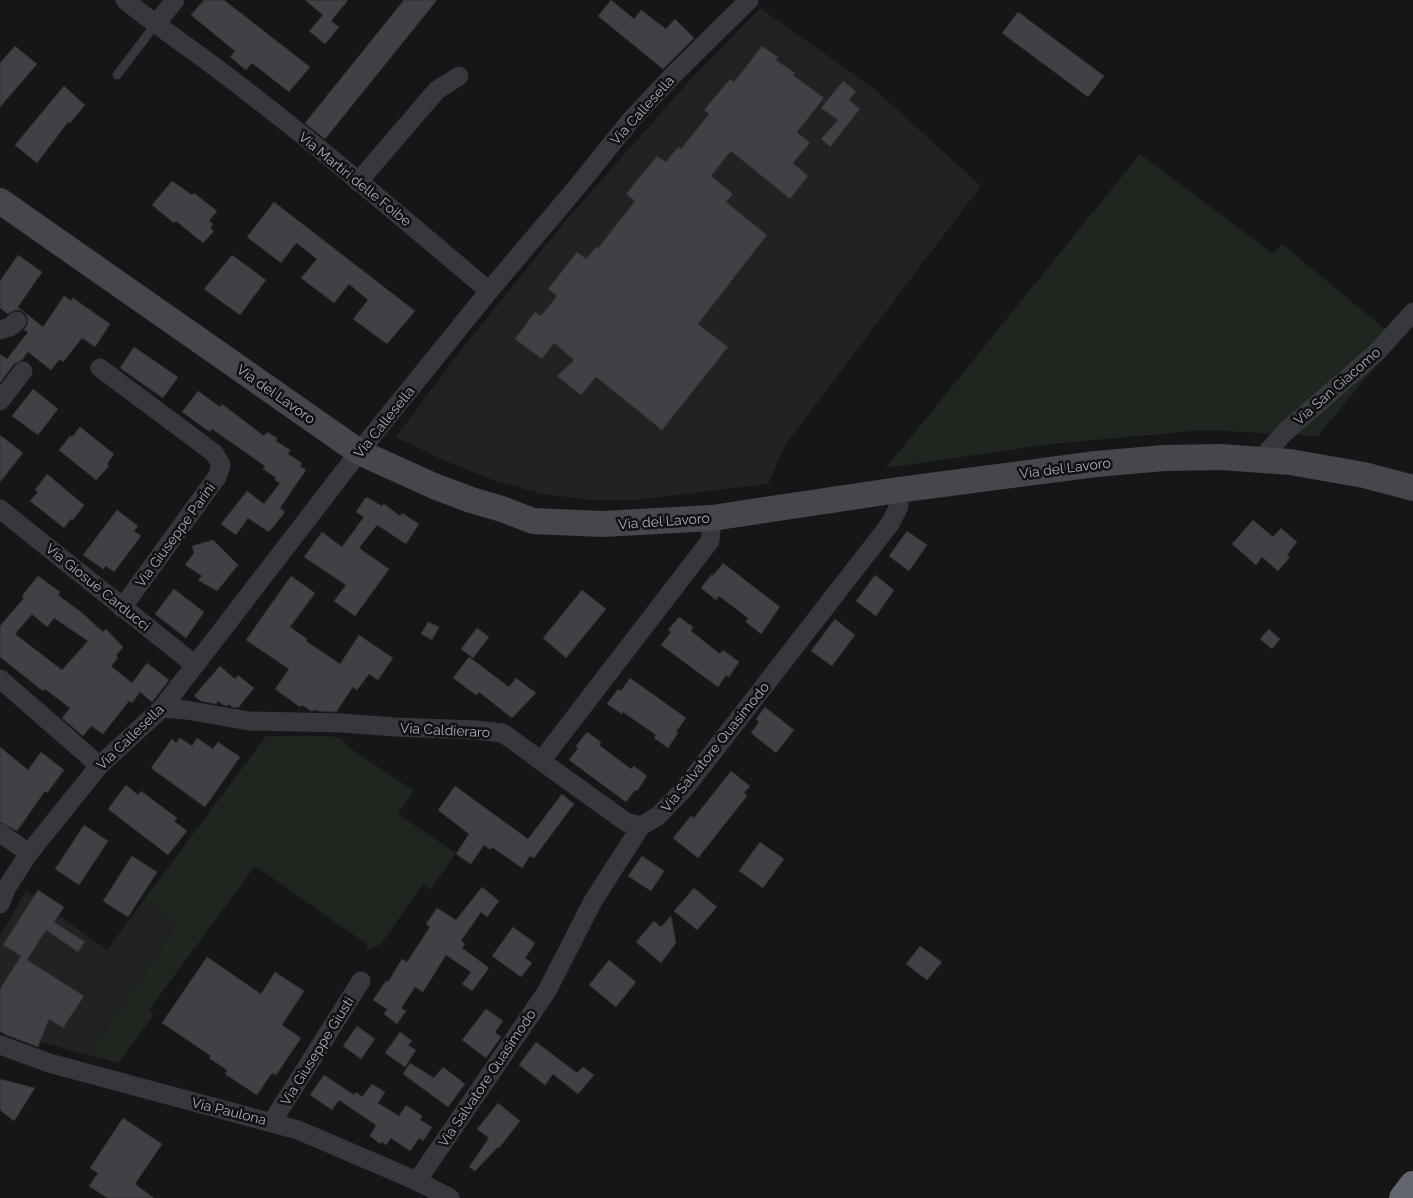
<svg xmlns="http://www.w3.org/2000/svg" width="1413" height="1198" viewBox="0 0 1413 1198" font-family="Raleway,sans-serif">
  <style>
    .built { fill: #222225 }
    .green { fill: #1e261f }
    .building { fill: #404145; stroke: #303034; fill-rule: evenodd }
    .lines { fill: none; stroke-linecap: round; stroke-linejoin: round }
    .lane { stroke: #37383d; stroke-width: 9 }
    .street { stroke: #37383d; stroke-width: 19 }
    .secondary { stroke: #45474d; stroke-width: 26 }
    .highway { stroke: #63666e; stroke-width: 28 }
    .labels { text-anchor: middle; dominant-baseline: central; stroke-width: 5; stroke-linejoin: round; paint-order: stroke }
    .street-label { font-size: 14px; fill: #a8adb8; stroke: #111113 }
  </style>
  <rect width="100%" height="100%" fill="#161618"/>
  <g class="built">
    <path d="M760,8L873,88L981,186L785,445L768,484L635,500H590L543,494L495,481L443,460L396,437L458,354L567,219L692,78Z"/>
    <path d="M26,891L107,950L143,901L176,926L87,1055L0,1030V936Z"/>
  </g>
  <g class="green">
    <path d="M1140,154L1273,254L1282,244L1380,325L1399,338L1318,436L1204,430L1051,444L886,468Z"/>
    <path d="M266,736H330L340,738L354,751L414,791L398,814L456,853L430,890L423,884L381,944L366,950L368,945L255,866L149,1010L154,1014L119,1063L87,1055L176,926L143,901Z"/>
  </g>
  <g class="building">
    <path d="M204,0H224L310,67L289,92L252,63L246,70L230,57L235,51L191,15Z"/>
    <path d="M305,0H348L331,21L339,27L325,44L309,31L323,15Z"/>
    <path d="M404,0H437L325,139L305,123Z"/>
    <path d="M611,0L634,19L641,10L666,29L675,19L694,38L663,69L598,16Z"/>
    <path d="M1018,12L1104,76L1088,97L1002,33Z"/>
    <path d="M15,46L37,64L0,107V63Z"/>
    <path d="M762,46L778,57L776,60L795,73L793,75L824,98L797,132L810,143L793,163L808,176L790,199L731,151L711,176L733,194L726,202L767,235L698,324L728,347L662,430L596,377L581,395L557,376L574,360L554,343L542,359L515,339L535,312L541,316L557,296L548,289L577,252L586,259L596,247L598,248L635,201L626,194L657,156L666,162L678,147L681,149L709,114L704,110L730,79L734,82Z"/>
    <path d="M843,81L856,91L849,100L860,109L830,147L821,139L838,120L821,108Z"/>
    <path d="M64,86L85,105L70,123L68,122L37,163L15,145Z"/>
    <path d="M172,181L192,195L194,193L217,211L209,221L213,224L210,228L214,231L203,243L176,221L174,223L152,205Z"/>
    <path d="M274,202L415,311L387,344L353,319L368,300L349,284L334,303L301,278L317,259L298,244L296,243L281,263L247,237Z"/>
    <path d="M18,255L42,272L18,307L43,327L64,296L71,301L73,298L110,324L95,347L82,338L63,362L60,359L51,370L28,352L22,360L14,364L0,383V354L7,359L28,332L24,330L27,325L28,319L25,313L20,310H15L8,314L0,308V281Z"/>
    <path d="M232,255L266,280L240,315L204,289Z"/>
    <path d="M134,347L178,377L163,398L120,368Z"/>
    <path d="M33,389L58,409L38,435L12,416Z"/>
    <path d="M198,391L220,407L222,404L264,436L267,432L277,438L276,441L290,450L288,454L302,463L300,466L306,470L280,508L285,512L269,532L248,518L236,535L221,524L247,491L264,504L280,483L275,480L276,478L263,469L265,466L212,429L210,432L182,412Z"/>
    <path d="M80,427L114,454L107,464L109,466L96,480L59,450L70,436L72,437Z"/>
    <path d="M0,435L23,453L0,482Z"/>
    <path d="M47,474L84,505L73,520L71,519L64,528L30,501L38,492L35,490Z"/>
    <path d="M366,497L382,506L384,504L400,516L402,513L419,524L406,544L377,525L359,548L389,569L355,616L334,601L346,585L304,557L322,532L342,547L364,517L356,512Z"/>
    <path d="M117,510L138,526L134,531L141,536L114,572L106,566L103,569L83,555Z"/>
    <path d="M1253,520L1273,537L1281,528L1297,542L1287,555L1290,557L1278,571L1262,557L1256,565L1232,544Z"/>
    <path d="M907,531L927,545L909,571L889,556Z"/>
    <path d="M213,540L238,565L217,591L198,580L202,576L185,565L194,553L192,546Z"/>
    <path d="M723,563L780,607L761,634L746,622L748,618L719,596L716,600L701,588L712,574L713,576Z"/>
    <path d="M875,575L894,590L876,616L856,601Z"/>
    <path d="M38,576L60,592L58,595L81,612L103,632L106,629L123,647L116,656L118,658L111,666L132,683L147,663L169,680L152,702L140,692L132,703L129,701L103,734L91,726L83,736L62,718L70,708L45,689L43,691L0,657V626L24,598L22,596ZM32,614L47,627L54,618L88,641L62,670L15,634Z"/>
    <path d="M291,576L315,593L290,627L307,639L306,641L340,664L359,635L393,658L378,680L369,674L357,690L353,687L336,712L318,711L316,710L311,711L302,705L300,707L275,689L289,669L246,640Z"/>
    <path d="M174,589L204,612L186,638L155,614Z"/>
    <path d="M582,590L606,609L566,658L543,638Z"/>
    <path d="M679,617L693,627L691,631L720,654L723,650L739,662L729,677L726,675L718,687L661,645L671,632L668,630Z"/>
    <path d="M835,619L855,635L832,666L811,651Z"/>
    <path d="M428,622L439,627L432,640L421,634Z"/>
    <path d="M477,628L489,637L473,658L461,649Z"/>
    <path d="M1269,629L1280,639L1272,649L1260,639Z"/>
    <path d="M469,657L509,687L516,678L536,693L512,718L479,692L476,695L453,678Z"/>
    <path d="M220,666L235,679L238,675L254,688L238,708L232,707L229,704L227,706L223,705L218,701L216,704L201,701L194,696Z"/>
    <path d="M630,678L686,718L676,732L678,733L668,748L654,738L656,735L623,712L622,714L607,704L618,689L621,691Z"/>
    <path d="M765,707L794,730L776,753L751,733L759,722L756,719Z"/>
    <path d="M587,732L601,742L599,745L631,769L634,766L647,776L637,791L635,790L626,802L569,760L578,748L576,746Z"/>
    <path d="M180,738L192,746L197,738L213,749L218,742L240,757L205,807L151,768L172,739L176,743Z"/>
    <path d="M0,747L28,770L41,752L64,770L47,793L45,791L17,831L0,822Z"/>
    <path d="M731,771L750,786L744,793L747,796L698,858L673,838L691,816L694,818Z"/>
    <path d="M126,785L138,795L141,791L177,818L174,821L187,831L168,855L108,809Z"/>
    <path d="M455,786L528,839L562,794L574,804L534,858L530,856L522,868L492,847L490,850L484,845L471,864L456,854L469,834L438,810Z"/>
    <path d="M84,825L108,841L79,885L55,869Z"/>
    <path d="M760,842L784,859L763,888L739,871Z"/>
    <path d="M132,856L157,872L128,917L103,901Z"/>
    <path d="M642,856L664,871L651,891L628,876Z"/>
    <path d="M482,887L499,901L487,917L481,912L461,941L465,944L462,948L489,968L472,991L462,984L471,972L446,955L423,992L415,987L401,1008L406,1011L397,1024L384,1014L387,1009L373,1000L386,981L388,982L402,959L407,962L430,927L426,924L437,908L456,920Z"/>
    <path d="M694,888L717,907L697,930L674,911Z"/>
    <path d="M38,890L64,907L54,922L85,942L78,952L46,930L27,960L84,996L63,1028L49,1019L38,1047L4,1034L0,1031V989L21,956L3,945Z"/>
    <path d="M671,916L676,943L661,963L636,942L654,921L661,927Z"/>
    <path d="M513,927L535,943L525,958L532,963L521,977L492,956Z"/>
    <path d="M920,946L942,962L927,980L906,964Z"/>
    <path d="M207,957L261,994L275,972L304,991L282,1025L301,1038L276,1075L272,1073L257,1095L225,1074L227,1070L209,1058L211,1056L162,1023Z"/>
    <path d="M609,960L636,982L616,1007L589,985Z"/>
    <path d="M486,1009L503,1021L495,1032L501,1037L486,1058L462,1040Z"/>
    <path d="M357,1026L375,1039L361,1059L343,1046Z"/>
    <path d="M400,1032L412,1041L408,1045L416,1050L405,1067L385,1053Z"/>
    <path d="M536,1042L577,1073L583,1067L594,1075L578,1094L553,1074L545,1085L519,1065Z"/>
    <path d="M410,1063L434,1078L443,1067L465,1084L448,1107L403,1074Z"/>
    <path d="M324,1075L354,1095L356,1092L362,1097L372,1084L385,1092L378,1103L399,1116L406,1105L422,1116L420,1120L432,1127L423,1141L419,1138L410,1151L391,1138L386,1145L382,1142L380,1144L370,1136L376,1125L339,1100L332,1110L310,1095Z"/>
    <path d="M0,1079L35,1088L14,1121L0,1110Z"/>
    <path d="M498,1103L520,1121L499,1148L498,1147L475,1171L469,1167L489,1138L477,1129Z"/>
    <path d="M123,1118L162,1144L135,1184L154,1198H107L89,1186L98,1173L90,1168Z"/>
  </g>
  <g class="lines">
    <path class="lane" d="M117,75L155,25"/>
    <g class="street">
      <path d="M125,0C155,25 188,46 219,70C312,140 400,216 489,291"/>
      <path d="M155,25L175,0"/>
      <path d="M358,182L437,90L459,76"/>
      <path d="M0,330L10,327L17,321"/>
      <path d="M100,368L214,453L221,465L217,477L122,608"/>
      <path d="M0,401L23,371"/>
      <path d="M1260,460L1285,432L1377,352L1413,312"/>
      <path d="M0,509L195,665"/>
      <path d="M0,679L85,753L99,766"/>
      <path d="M162,708L186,710L249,721L342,723L395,727L477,730L503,733L541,761L710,541L712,518"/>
      <path d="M541,761L626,822L641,826"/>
      <path d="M0,833L29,853"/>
      <path d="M0,904L6,889L29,853L99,766L162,708L359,452L489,291L577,187L630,121L674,74L749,0"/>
      <path d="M0,1045L49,1063L298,1130L417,1181L450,1198"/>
      <path d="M272,1122L361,981"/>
      <path d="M417,1181L547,991L593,901L641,826L658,816L685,788L890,524L899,506L898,490"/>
    </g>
    <path class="secondary" d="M0,201L359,452L434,486L471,500L502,509L533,521L602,524L712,518L898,490L1096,464L1164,458L1221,457L1290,462L1364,475L1413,488"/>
    <path class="highway" d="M1403,1198L1413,1185"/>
  </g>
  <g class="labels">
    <g class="street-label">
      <text transform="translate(642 110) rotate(-48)">Via Callesella</text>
      <text transform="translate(355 179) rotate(39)">Via Martiri delle Foibe</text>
      <text transform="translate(1337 386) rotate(-41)">Via San Giacomo</text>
      <text transform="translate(276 394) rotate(35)">Via del Lavoro</text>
      <text transform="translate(384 422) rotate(-51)">Via Callesella</text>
      <text transform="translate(1065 468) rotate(-7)">Via del Lavoro</text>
      <text transform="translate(664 521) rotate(-4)">Via del Lavoro</text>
      <text transform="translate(175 535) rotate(-54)">Via Giuseppe Parini</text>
      <text transform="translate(98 587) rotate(39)">Via Giosuè Carducci</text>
      <text transform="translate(445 730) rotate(3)">Via Caldieraro</text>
      <text transform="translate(130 737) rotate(-44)">Via Callesella</text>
      <text transform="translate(715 747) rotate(-51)">Via Salvatore Quasimodo</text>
      <text transform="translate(317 1051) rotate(-58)">Via Giuseppe Giusti</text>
      <text transform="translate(487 1078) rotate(-56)">Via Salvatore Quasimodo</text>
      <text transform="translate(229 1111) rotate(14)">Via Paulona</text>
    </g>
  </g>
</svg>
